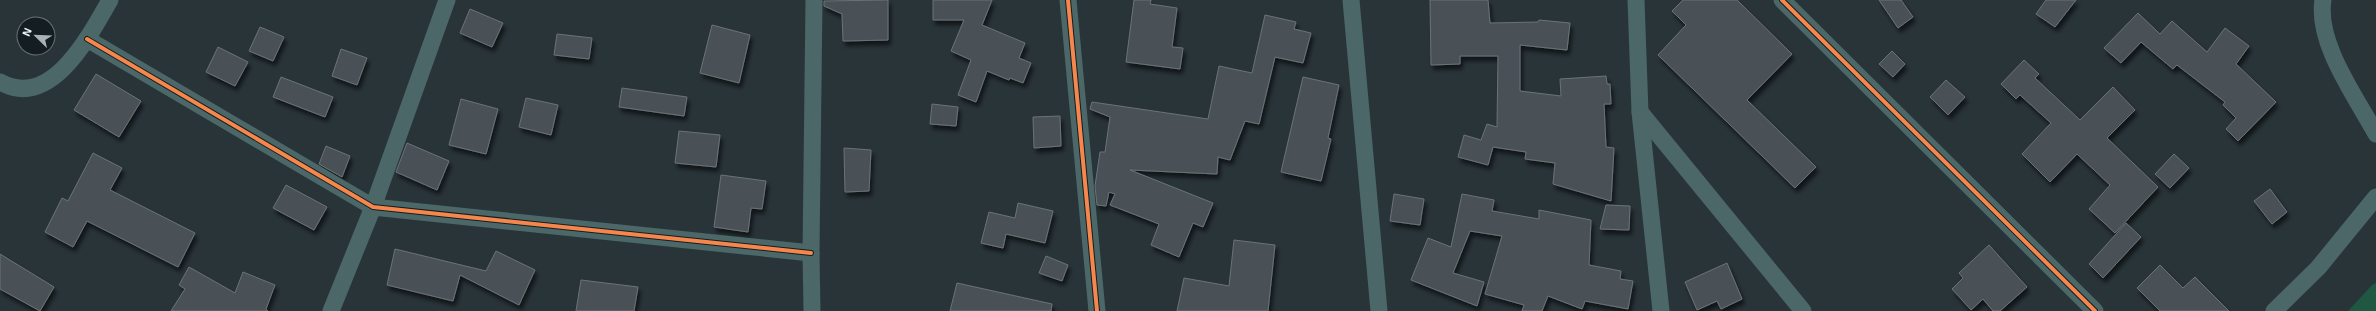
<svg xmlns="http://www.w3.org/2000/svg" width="2376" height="311" viewBox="0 0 2376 311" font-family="'Exo 2',sans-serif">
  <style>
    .green { fill: #1f5742 }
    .building { fill: #495156; stroke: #6a7378; filter: url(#shadow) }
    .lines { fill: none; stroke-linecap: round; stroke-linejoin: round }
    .minor { stroke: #4b6767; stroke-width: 17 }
    .cycleway-casing { stroke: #141d21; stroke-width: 6 }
    .cycleway { stroke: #f5874c; stroke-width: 4 }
  </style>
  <defs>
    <filter id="shadow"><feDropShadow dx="2.5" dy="4.5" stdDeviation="2" flood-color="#0009"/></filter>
  </defs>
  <rect width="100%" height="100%" fill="#293439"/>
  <path class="green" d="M2376,283V311H2348L2372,285Z"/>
  <g class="building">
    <path d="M888,0V40L843,41L842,14L824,6V1Z"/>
    <path d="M933,0H992L982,25L1025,43L1019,58L1031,63L1023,83L1010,78L1009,80L987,71L976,102L958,95L971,60L951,51L964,20H933Z"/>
    <path d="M1134,0H1151L1150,4L1177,8L1172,47L1183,48L1180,69L1126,62Z"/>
    <path d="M1430,0H1488L1490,23L1538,22L1539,20L1570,23L1567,50L1520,45V91L1561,96L1560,79L1606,76L1607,84H1610L1611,104H1604L1606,147L1614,148L1611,201L1553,184L1555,163L1525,159L1526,152L1493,147L1488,165L1458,157L1464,135L1481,140L1487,124L1497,127L1498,56H1460V64L1431,65Z"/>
    <path d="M1683,0H1737L1792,54L1747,100L1816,167L1795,188L1658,55L1686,25L1672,11Z"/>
    <path d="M1879,0H1901L1913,17L1898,28Z"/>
    <path d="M2046,0H2076L2055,27L2036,14Z"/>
    <path d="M470,9L503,23L492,47L460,33Z"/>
    <path d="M2138,13L2160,34L2172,21L2207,52L2225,28L2249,46L2236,64L2276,102L2238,141L2226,129L2236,118L2223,105L2225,102L2177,65L2173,69L2141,42L2121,63L2104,48Z"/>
    <path d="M1265,15L1296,22L1294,29L1311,33L1303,63L1275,57L1259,124L1245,121L1230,160L1218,157L1217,174L1130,170L1213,203L1203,227L1193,223L1179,257L1151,245L1159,224L1110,205L1115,194L1109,192L1106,206L1097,205L1095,186L1100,152H1105L1110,117L1090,109L1092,102L1208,119L1219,66L1252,73Z"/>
    <path d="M712,25L750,35L739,83L700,73Z"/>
    <path d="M260,27L284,37L273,61L249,51Z"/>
    <path d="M557,34L592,38L589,59L554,55Z"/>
    <path d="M218,47L248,62L235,86L206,72Z"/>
    <path d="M341,49L367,58L357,85L332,76Z"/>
    <path d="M1892,51L1905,64L1893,77L1879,64Z"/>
    <path d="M2024,60L2039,74L2035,78L2080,120L2113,87L2135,110L2107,138L2158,187L2115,233L2089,209L2110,185L2077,154L2050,182L2022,154L2051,123L2020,95L2016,99L2001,84Z"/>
    <path d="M96,74L141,101L119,137L74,110Z"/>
    <path d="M281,77L333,97L325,117L273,97Z"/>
    <path d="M1303,77L1339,85L1328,138L1331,139L1321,181L1281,172Z"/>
    <path d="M1946,80L1965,97L1948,115L1930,97Z"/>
    <path d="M622,88L687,97L684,116L619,107Z"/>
    <path d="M526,98L558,105L551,135L519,127Z"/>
    <path d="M461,99L498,109L486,154L449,145Z"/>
    <path d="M932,104L958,107L956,126L930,124Z"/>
    <path d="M1060,116L1061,146L1034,148L1033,117Z"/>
    <path d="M679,131L720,135L716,167L675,163Z"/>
    <path d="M407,143L449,161L437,190L396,172Z"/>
    <path d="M326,146L350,156L342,177L319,164Z"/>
    <path d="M844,148L871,150L869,191L845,192Z"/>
    <path d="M93,153L122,168L110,190L195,233L178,267L87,221L73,247L45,232L62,198L68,201Z"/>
    <path d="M2174,154L2189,168L2170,188L2155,174Z"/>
    <path d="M721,175L766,181L762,209L751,208L748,232L714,227Z"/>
    <path d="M286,185L327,207L314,230L273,208Z"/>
    <path d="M2270,189L2287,212L2272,224L2254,201Z"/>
    <path d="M1394,194L1424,199L1420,225L1390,221Z"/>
    <path d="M1462,194L1494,200L1492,211L1539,219V210L1591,220L1589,265L1621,271L1620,279L1633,281L1628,309L1585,301L1582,309L1548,296L1542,311H1522L1524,305L1485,294L1502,236L1470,231L1453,273L1484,282L1477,306L1411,280L1428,238L1451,247Z"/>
    <path d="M1018,203L1053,211L1045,243L1006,234L1003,248L981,243L989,212L1015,218Z"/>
    <path d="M1606,205L1630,206L1629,230L1600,229Z"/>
    <path d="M2126,223L2141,237L2103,278L2089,264Z"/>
    <path d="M1234,240L1275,245L1268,311H1177L1184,278L1229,286Z"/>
    <path d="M1989,245L2027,287L2000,311H1993L1983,299L1971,310L1952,289L1963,278L1959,273Z"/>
    <path d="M395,249L486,271L496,251L535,270L519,305L460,275L453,301L387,285Z"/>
    <path d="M0,254L54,287L40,311L0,289Z"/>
    <path d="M1046,256L1068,265L1062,281L1039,273Z"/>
    <path d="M1727,263L1742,299L1721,309L1717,301L1697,310L1685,282Z"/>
    <path d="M2160,265L2183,288L2195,277L2229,311H2160L2137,288Z"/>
    <path d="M189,267L235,293L243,272L275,285L266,309L268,311H171L185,289L179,285Z"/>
    <path d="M581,280L638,287L634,311H576Z"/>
    <path d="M957,283L1052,304L1051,311H950Z"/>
  </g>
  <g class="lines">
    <g class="minor">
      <path d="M1068,0L1097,311"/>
      <path d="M1351,0L1379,311"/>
      <path d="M1636,0L1640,112L1661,311"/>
      <path d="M1782,0L2095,311"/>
      <path d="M2323,0C2316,43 2356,97 2376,134"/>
      <path d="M87,39L373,207L811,253"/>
      <path d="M0,82C51,111 90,35 110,0"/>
      <path d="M1640,112L1803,311"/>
      <path d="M331,311L373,207L447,0"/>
      <path d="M812,311L811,253L814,0"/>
      <path d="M2274,311L2318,268L2376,197"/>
    </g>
    <defs>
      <g id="cycleway">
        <path d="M1068,0L1097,311"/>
        <path d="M1782,0L2095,311"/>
        <path d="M87,39L373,207L811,253"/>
      </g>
    </defs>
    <use href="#cycleway" class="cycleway-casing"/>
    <use href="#cycleway" class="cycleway"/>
  </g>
  <g transform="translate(36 36) rotate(293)"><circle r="19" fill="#141d21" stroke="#6a7478"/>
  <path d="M0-3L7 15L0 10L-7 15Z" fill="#a6b3b7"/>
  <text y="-6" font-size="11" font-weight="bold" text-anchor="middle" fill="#eaf7fb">N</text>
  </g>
</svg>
